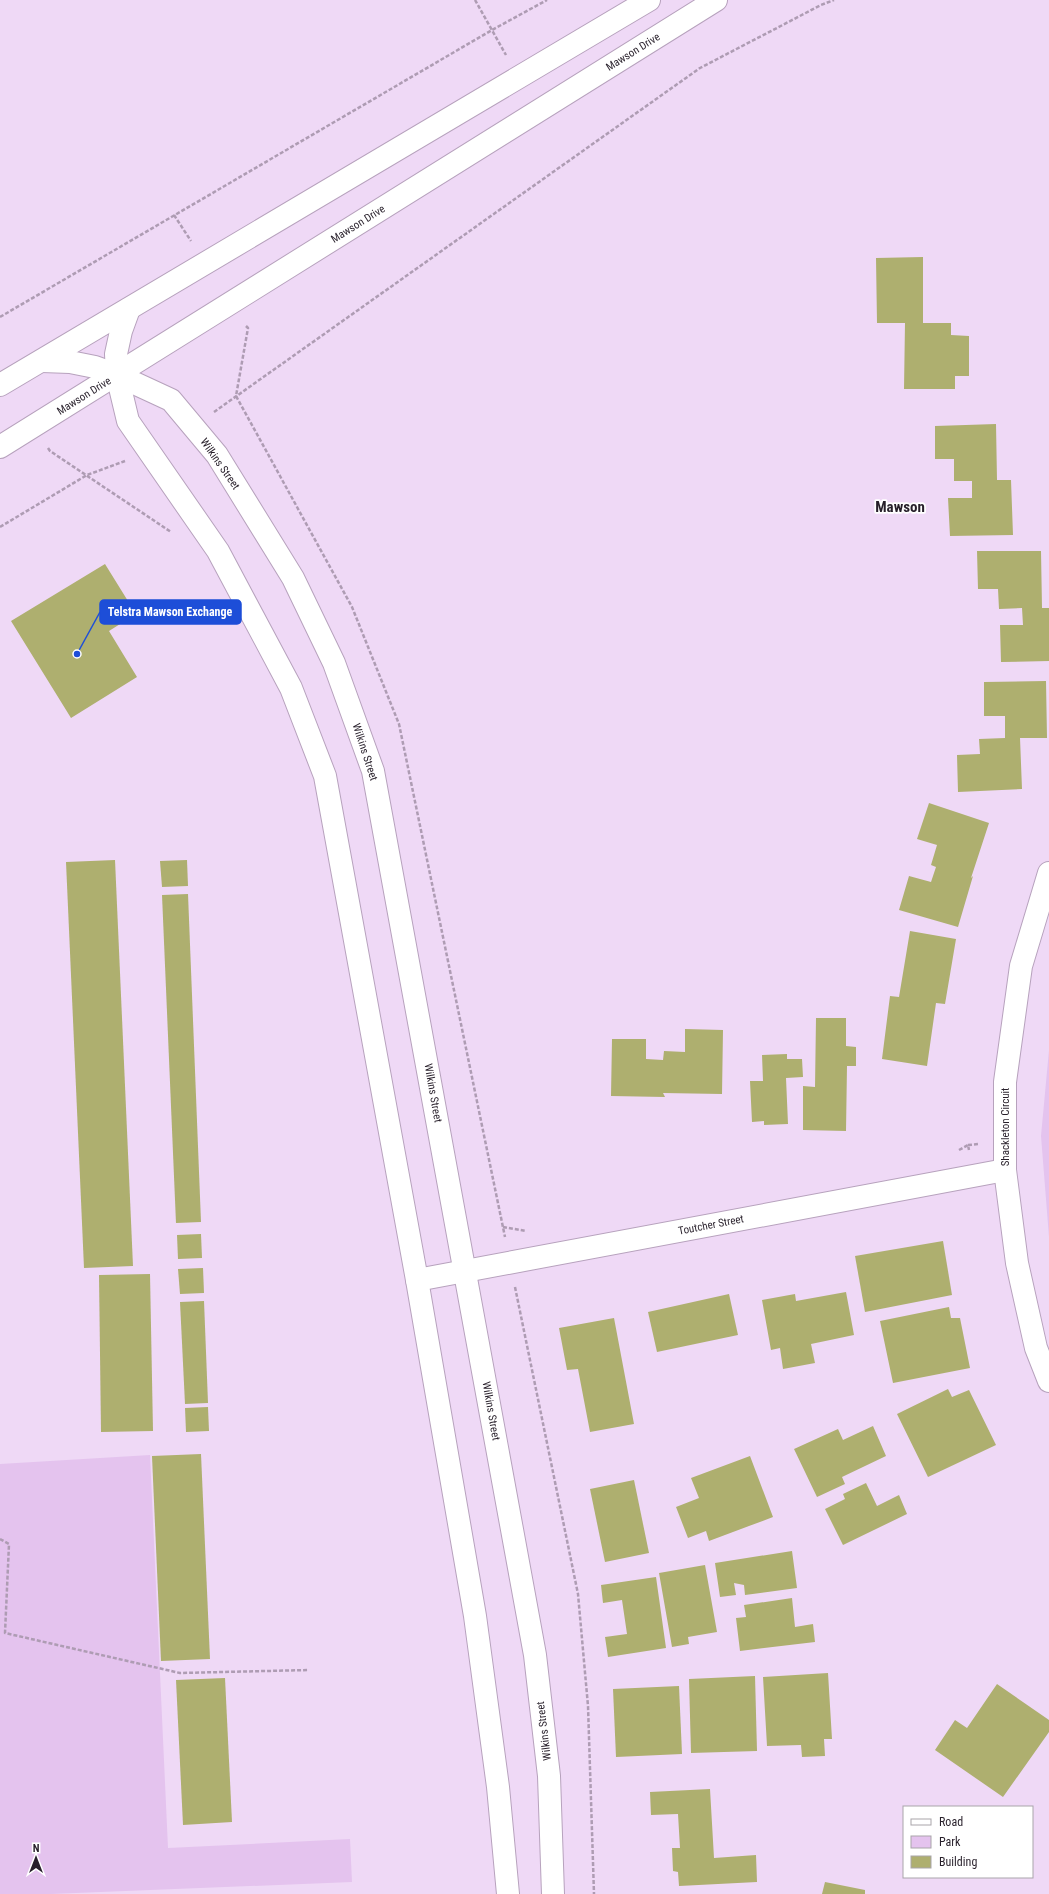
<svg xmlns="http://www.w3.org/2000/svg" width="1049" height="1894" viewBox="0 0 1049 1894" font-family="'Roboto Condensed',sans-serif">
  <style>
    .green { fill: #e4c3ee }
    .building { fill: #aeaf6f }
    .lines { fill: none; stroke-linecap: round; stroke-linejoin: round }
    .street-casing { stroke: #b7a2bd; stroke-width: 24 }
    .secondary-casing { stroke: #b7a2bd; stroke-width: 24 }
    .path { stroke: #ae9cb3; stroke-width: 2.5; stroke-dasharray: 4 2; stroke-linecap: butt }
    .street { stroke: #fff; stroke-width: 22 }
    .secondary { stroke: #fff; stroke-width: 22 }
    .labels { text-anchor: middle; dominant-baseline: central; stroke-width: 3.5; stroke-linejoin: round; paint-order: stroke }
    .street-label { font-size: 11px; fill: #271f2a; stroke: #fff }
    .district-label { font-size: 15px; font-weight: bold; fill: #271f2a; stroke: #fff }
    .leader { fill: none; stroke: #1d4ed8; stroke-width: 1.5 }
    .callout-dot { fill: #1d4ed8; stroke: #fff; stroke-width: 1.5 }
    .callout { fill: #1d4ed8; stroke: #1d4ed8; stroke-width: 1.5 }
    .callout-label { font-size: 12px; text-anchor: middle; font-weight: bold; fill: #fff }
  </style>
  <rect width="100%" height="100%" fill="#efd9f6"/>
  <g class="green">
    <path d="M1049,1050V1237L1041,1136Z"/>
    <path d="M150,1455L168,1848L350,1839L352,1882L51,1894H0V1464Z"/>
  </g>
  <g class="building">
    <path d="M923,257V323H951V335L969,336V376H955V389H904L905,323H877L876,258Z"/>
    <path d="M996,424L997,480H1011L1013,535L950,536L948,498H972V481H954V459H935V426Z"/>
    <path d="M977,551H1041L1042,608H1049V661L1001,662L1000,625H1023L1022,608L999,609L998,589H978Z"/>
    <path d="M105,564L136,614L109,631L137,677L71,718L11,621Z"/>
    <path d="M1046,681L1047,738H1020L1022,789L958,792L957,755L980,754L979,739L1005,738V716H984V682Z"/>
    <path d="M929,803L989,823L971,878L973,876L958,927L899,910L909,876L931,882L936,867L931,865L937,845L917,839Z"/>
    <path d="M115,860L133,1266L84,1268L66,862Z"/>
    <path d="M187,860L188,886L162,887L160,861Z"/>
    <path d="M188,894L201,1222L176,1223L162,895Z"/>
    <path d="M910,931L956,939L945,1004L936,1003L927,1066L882,1059L890,996L899,997Z"/>
    <path d="M816,1018H846V1046L856,1047V1066H847L846,1131L803,1130V1086L815,1087Z"/>
    <path d="M685,1029L723,1030L722,1094L663,1093L665,1097L611,1096L612,1039H646V1059L663,1060L664,1051L685,1052Z"/>
    <path d="M787,1054V1059H802L803,1077L786,1078L788,1124L764,1125V1121L752,1122L750,1081H763L762,1055Z"/>
    <path d="M201,1234L202,1258L178,1259L177,1235Z"/>
    <path d="M943,1241L952,1295L865,1312L855,1256Z"/>
    <path d="M203,1268L204,1293L180,1294L178,1269Z"/>
    <path d="M150,1274L153,1431L101,1432L99,1275Z"/>
    <path d="M846,1292L854,1335L811,1344L815,1363L783,1369L780,1348L771,1350L762,1300L795,1294L796,1301Z"/>
    <path d="M729,1294L738,1335L657,1352L648,1312Z"/>
    <path d="M204,1301L208,1403L185,1404L180,1302Z"/>
    <path d="M949,1307L951,1318H960L970,1368L893,1383L880,1321Z"/>
    <path d="M614,1318L634,1424L590,1432L578,1369L567,1370L559,1328Z"/>
    <path d="M948,1389L952,1397L969,1390L996,1445L928,1477L897,1414Z"/>
    <path d="M208,1407L209,1431L186,1432L185,1408Z"/>
    <path d="M873,1426L886,1456L842,1477L845,1484L817,1497L794,1449L838,1429L843,1440Z"/>
    <path d="M201,1454L210,1659L161,1661L152,1456Z"/>
    <path d="M750,1456L773,1517L709,1541L706,1531L688,1538L676,1507L699,1498L691,1478Z"/>
    <path d="M634,1480L649,1553L605,1562L590,1489Z"/>
    <path d="M866,1483L877,1506L899,1495L907,1514L843,1545L825,1509L845,1499L843,1494Z"/>
    <path d="M792,1551L797,1588L745,1595L744,1585L734,1583L736,1595L720,1597L715,1563Z"/>
    <path d="M705,1565L717,1632L688,1637L689,1644L672,1647L659,1573Z"/>
    <path d="M656,1577L666,1648L608,1657L605,1637L627,1634L622,1600L603,1603L601,1585Z"/>
    <path d="M792,1598L795,1627L813,1624L815,1642L740,1651L736,1618L746,1617L744,1605Z"/>
    <path d="M828,1673L832,1739H824L825,1756L802,1757L801,1745L767,1746L763,1677Z"/>
    <path d="M755,1676L757,1751L691,1753L689,1679Z"/>
    <path d="M225,1678L232,1822L183,1825L176,1680Z"/>
    <path d="M997,1684L1049,1720V1732L1003,1797L935,1750L955,1720L967,1728Z"/>
    <path d="M679,1686L682,1754L616,1757L613,1689Z"/>
    <path d="M710,1789L714,1858L756,1855L757,1882L679,1886L678,1872L673,1871L672,1848H680L678,1814L651,1815L650,1792Z"/>
    <path d="M825,1882L865,1890V1894H822Z"/>
  </g>
  <g class="lines">
    <defs>
      <g id="street">
        <path d="M1049,873L1021,966L1005,1082V1170L1017,1263L1036,1348L1049,1381"/>
        <path d="M417,1280L1005,1170"/>
      </g>
      <g id="secondary">
        <path d="M129,309L121,331L116,354L117,375L128,421L218,551L291,688L325,776L417,1280L475,1616L498,1787L508,1894"/>
        <path d="M42,361L70,362L95,367L117,375L171,400L217,455L293,578L334,663L373,771L535,1655L549,1776L553,1894"/>
        <path d="M0,385L649,0"/>
        <path d="M0,447L716,0"/>
      </g>
    </defs>
    <use href="#street" class="street-casing"/>
    <use href="#secondary" class="secondary-casing"/>
    <g class="path">
      <path d="M475,0L506,55"/>
      <path d="M174,215L191,241"/>
      <path d="M0,317L492,30L547,0"/>
      <path d="M246,326L248,328L236,396L352,607L399,724L505,1237"/>
      <path d="M214,412L700,68L821,5L834,0"/>
      <path d="M48,448L50,451L171,532"/>
      <path d="M0,527L87,475L125,461"/>
      <path d="M968,1145L979,1144"/>
      <path d="M959,1150L968,1145L969,1150"/>
      <path d="M503,1227L526,1231"/>
      <path d="M515,1287L578,1594L588,1706L594,1894"/>
      <path d="M0,1539L9,1544L5,1633L180,1673L309,1670"/>
    </g>
    <use href="#street" class="street"/>
    <use href="#secondary" class="secondary"/>
  </g>
  <g class="labels">
    <g class="street-label">
      <text transform="translate(633 52) rotate(-32)">Mawson Drive</text>
      <text transform="translate(358 224) rotate(-32)">Mawson Drive</text>
      <text transform="translate(84 396) rotate(-32)">Mawson Drive</text>
      <text transform="translate(220 464) rotate(55)">Wilkins Street</text>
      <text transform="translate(365 752) rotate(72)">Wilkins Street</text>
      <text transform="translate(433 1093) rotate(80)">Wilkins Street</text>
      <text transform="translate(1005 1127) rotate(-90)">Shackleton Circuit</text>
      <text transform="translate(711 1225) rotate(-11)">Toutcher Street</text>
      <text transform="translate(491 1411) rotate(80)">Wilkins Street</text>
      <text transform="translate(544 1731) rotate(-97)">Wilkins Street</text>
    </g>
    <g class="district-label">
      <text x="900" y="507">Mawson</text>
    </g>
  </g>
  <path class="leader" d="M77 654L100 612"/>
  <circle class="callout-dot" cx="77" cy="654" r="4"/>
  <rect class="callout" x="100" y="600" width="141" height="24" rx="4"/>
  <g class="callout-label">
    <text x="170" y="616">Telstra Mawson Exchange</text>
  </g>
  <rect x="903" y="1806" width="130" height="72" fill="#ffffff" stroke="#a9a5aa"/>
  <rect x="911" y="1819" width="20" height="6" fill="#ffffff" stroke="#a9a5aa"/>
  <text x="939" y="1826" font-size="12" fill="#271f2a">Road</text>
  <rect x="911" y="1836" width="20" height="12" fill="#e4c3ee" stroke="#a9a5aa"/>
  <text x="939" y="1846" font-size="12" fill="#271f2a">Park</text>
  <rect x="911" y="1856" width="20" height="12" fill="#aeaf6f" stroke="#a9a5aa"/>
  <text x="939" y="1866" font-size="12" fill="#271f2a">Building</text>
  <g transform="translate(36 1858)" stroke="#ffffff" stroke-width="3" paint-order="stroke">
  <path d="M0-3L7 15L0 10L-7 15Z" fill="#271f2a"/>
  <text y="-6" font-size="11" font-weight="bold" text-anchor="middle" fill="#271f2a">N</text>
  </g>
</svg>
